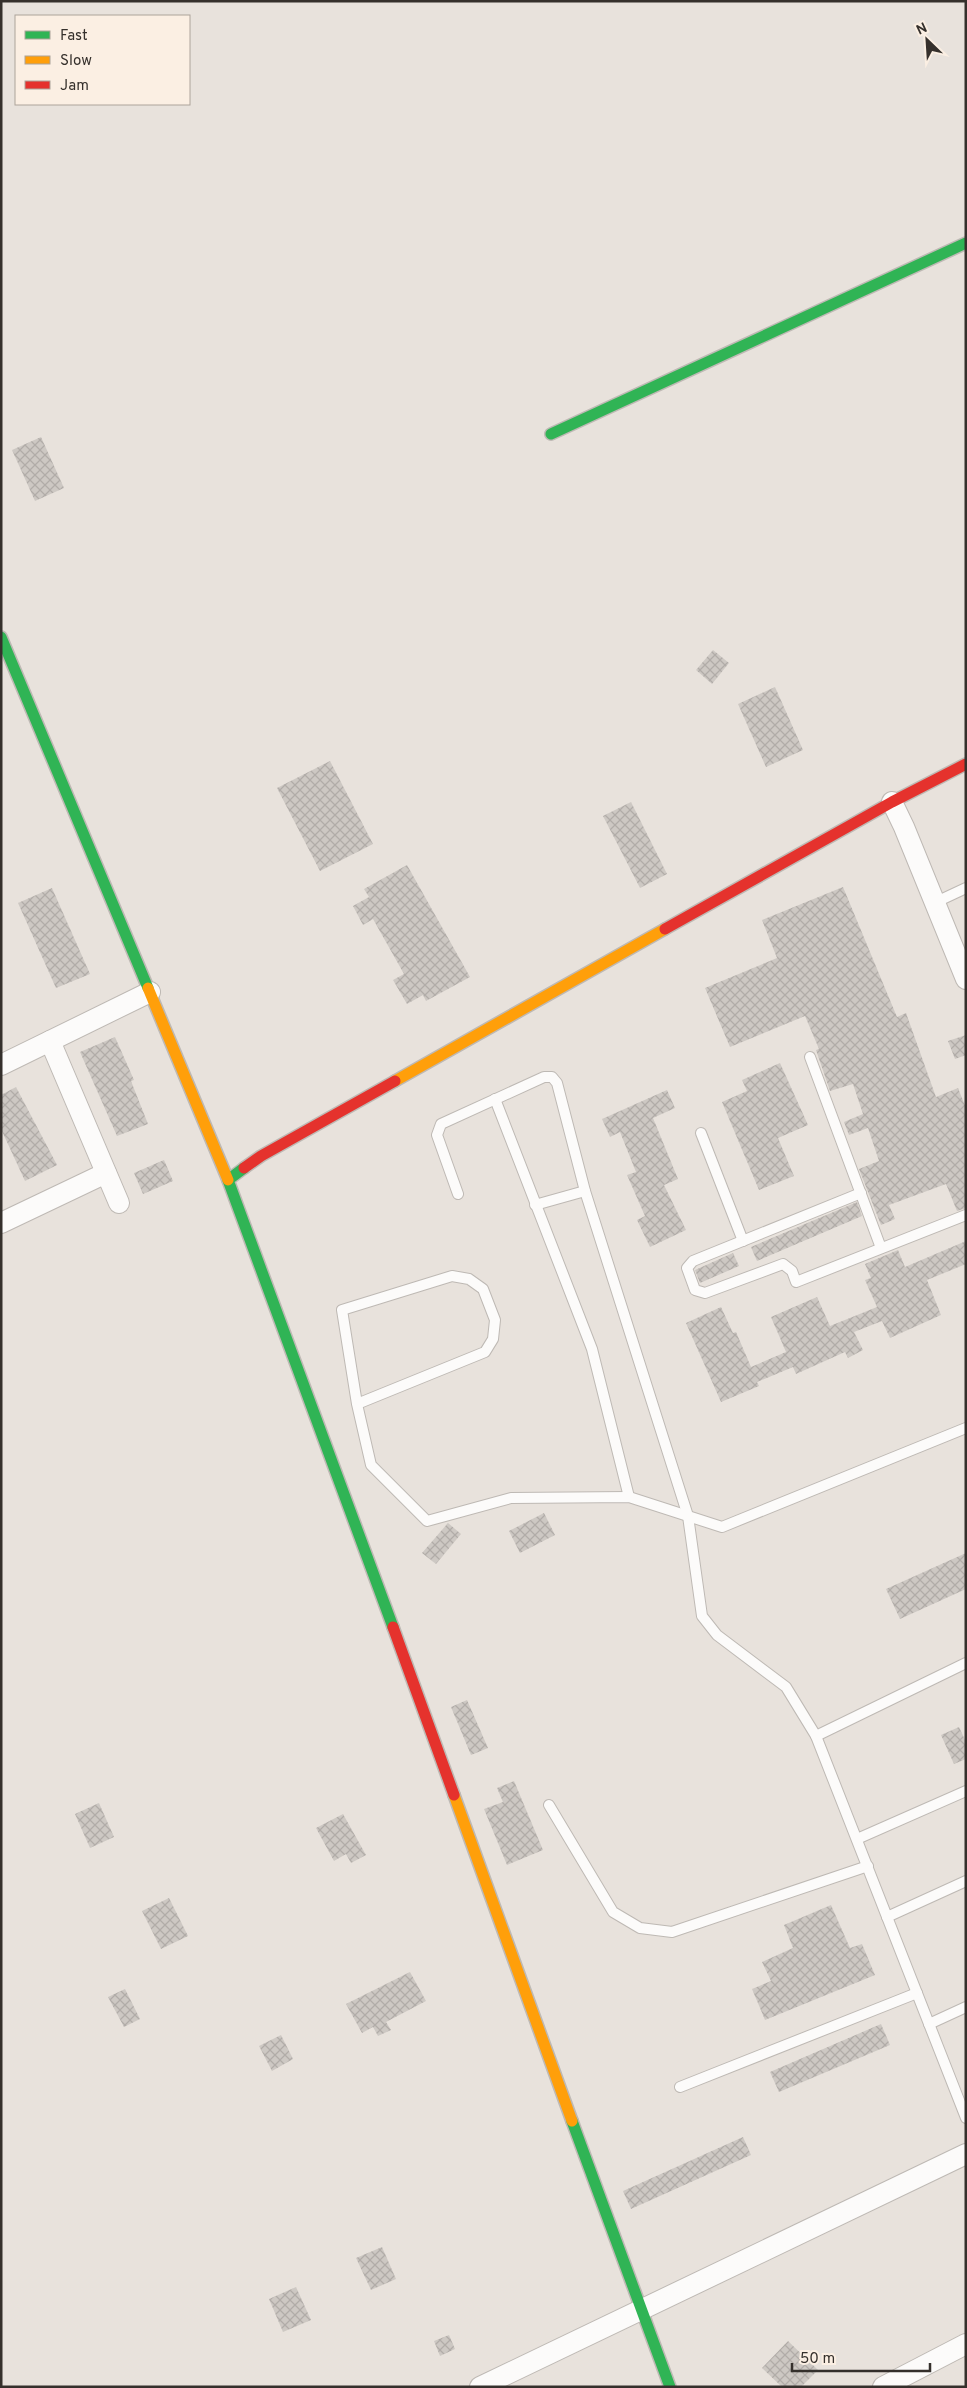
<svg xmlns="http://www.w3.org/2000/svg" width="967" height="2388" viewBox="0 0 967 2388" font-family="Overpass,sans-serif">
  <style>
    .building { fill: url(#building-cross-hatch) }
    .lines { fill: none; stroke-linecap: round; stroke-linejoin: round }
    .lane-casing { stroke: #beb9b4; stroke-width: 12 }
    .street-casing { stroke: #beb9b4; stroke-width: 22 }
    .fast-casing { stroke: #beb9b4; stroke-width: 14 }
    .slow-casing { stroke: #beb9b4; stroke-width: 14 }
    .jam-casing { stroke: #beb9b4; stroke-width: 14 }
    .lane { stroke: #fcfbfa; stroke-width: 10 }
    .street { stroke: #fcfbfa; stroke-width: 20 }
    .fast { stroke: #30b455; stroke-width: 11 }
    .slow { stroke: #ff9f0a; stroke-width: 11 }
    .jam { stroke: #e5322d; stroke-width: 11 }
  </style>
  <defs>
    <pattern id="building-cross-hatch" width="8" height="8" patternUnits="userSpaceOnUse" patternTransform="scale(1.25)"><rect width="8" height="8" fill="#cdc8c3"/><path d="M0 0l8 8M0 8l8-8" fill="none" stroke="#b1aca8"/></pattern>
  </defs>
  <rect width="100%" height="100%" fill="#e8e2dc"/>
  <g class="building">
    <path d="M41,437L64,488L35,501L12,450Z"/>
    <path d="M713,650L729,663L712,684L696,670Z"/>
    <path d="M775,687L803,750L766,767L738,704Z"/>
    <path d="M330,761L373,844L320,871L277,788Z"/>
    <path d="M631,802L667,874L640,888L603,816Z"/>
    <path d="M407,865L470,977L426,1001L423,995L407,1004L393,980L404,974L373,919L363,925L353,906L369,897L364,889Z"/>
    <path d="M843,887L897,1017L906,1013L936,1097L958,1088L966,1108V1208L957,1211L946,1184L889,1205L895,1219L881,1225L859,1169L879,1161L868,1128L849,1135L844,1122L863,1114L853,1084L830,1091L816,1050L819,1049L805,1016L730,1047L705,988L777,958L762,920Z"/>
    <path d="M52,888L90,974L56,988L18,903Z"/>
    <path d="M966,1035V1055L955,1059L948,1041Z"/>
    <path d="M115,1037L134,1080L131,1081L148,1124L117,1136L80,1052Z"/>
    <path d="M780,1063L808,1125L778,1138L794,1176L759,1190L722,1102L747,1091L742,1080Z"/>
    <path d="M16,1087L57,1165L25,1181L1,1129V1095Z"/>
    <path d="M667,1090L675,1108L653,1118L678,1179L664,1185L686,1230L650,1247L637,1220L645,1216L627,1175L636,1172L620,1132L610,1137L602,1119Z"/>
    <path d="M164,1160L173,1181L143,1194L134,1173Z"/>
    <path d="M857,1202L862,1216L757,1261L751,1247Z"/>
    <path d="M966,1241V1264L927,1280L941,1315L890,1338L882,1321L854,1332L863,1350L848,1358L845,1352L796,1374L793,1367L757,1382L759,1386L721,1402L686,1323L721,1307L733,1333L736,1332L751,1367L786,1352L771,1317L817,1297L830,1326L877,1307L865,1280L871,1278L865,1264L898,1250L905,1267Z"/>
    <path d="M733,1253L739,1266L700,1283L695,1270Z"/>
    <path d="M544,1513L555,1535L520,1553L509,1531Z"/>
    <path d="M448,1523L461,1534L436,1564L422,1553Z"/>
    <path d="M966,1553V1589L900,1619L886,1589Z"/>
    <path d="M467,1700L488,1748L471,1755L451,1707Z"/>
    <path d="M959,1727L966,1742V1759L954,1764L941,1735Z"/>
    <path d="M514,1781L543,1850L507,1865L484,1809L503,1802L497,1788Z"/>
    <path d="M99,1803L114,1837L90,1848L75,1814Z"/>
    <path d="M343,1814L366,1855L351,1863L346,1854L334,1861L316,1828Z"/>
    <path d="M169,1898L188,1936L161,1949L142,1911Z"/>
    <path d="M831,1905L850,1948L862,1944L875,1975L765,2020L752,1989L771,1981L762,1962L793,1948L784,1925Z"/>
    <path d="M410,1972L426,2001L386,2022L391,2030L378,2036L373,2027L362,2033L346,2004Z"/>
    <path d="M125,1989L140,2019L124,2027L108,1997Z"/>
    <path d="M881,2024L890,2045L779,2092L770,2072Z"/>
    <path d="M281,2035L293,2059L272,2071L259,2046Z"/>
    <path d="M743,2137L751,2155L631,2209L623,2191Z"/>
    <path d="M382,2247L396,2279L371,2290L356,2258Z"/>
    <path d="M296,2287L311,2320L283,2332L269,2299Z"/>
    <path d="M449,2335L455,2349L440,2356L434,2341Z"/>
    <path d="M788,2341L818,2370L801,2387H782L762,2368Z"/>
  </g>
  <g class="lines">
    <defs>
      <g id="lane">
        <path d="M934,903L966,888"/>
        <path d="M810,1057L881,1248"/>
        <path d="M495,1099L592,1349L629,1497"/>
        <path d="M701,1133L743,1241"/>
        <path d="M861,1193L693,1261L687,1268L695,1290L705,1293L783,1264L792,1271L796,1282L966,1215"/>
        <path d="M458,1194L437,1135L441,1124L544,1077H552L557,1083L585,1191L688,1516L702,1616L717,1635L786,1687L816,1736L966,2118"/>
        <path d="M535,1205L585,1191"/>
        <path d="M357,1404L485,1352L493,1339L495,1320L483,1289L469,1279L452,1276L342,1310L357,1404L371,1465L427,1521L511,1498L629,1497L722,1527L966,1428"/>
        <path d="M816,1736L966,1663"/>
        <path d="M549,1805L613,1912L640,1928L672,1932L868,1866"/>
        <path d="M857,1839L966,1791"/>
        <path d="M887,1917L966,1881"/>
        <path d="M929,2024L966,2007"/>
        <path d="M680,2087L917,1993"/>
      </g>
      <g id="street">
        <path d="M892,802L904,827L966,979"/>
        <path d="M50,1041L119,1203"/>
        <path d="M1,1065L150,992"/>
        <path d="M1,1223L106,1173"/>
        <path d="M480,2387L966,2154"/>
        <path d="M883,2387L966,2344"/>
      </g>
      <g id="fast">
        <path d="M551,434L966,243"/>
        <path d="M1,637L148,988"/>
        <path d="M244,1168L228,1180L393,1627"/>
        <path d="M572,2121L670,2387"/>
      </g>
      <g id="slow">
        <path d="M148,988L228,1180"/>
        <path d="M395,1081L665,929"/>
        <path d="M454,1795L572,2121"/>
      </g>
      <g id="jam">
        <path d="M665,929L892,802L966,764"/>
        <path d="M244,1168L261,1156L395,1081"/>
        <path d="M393,1627L454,1795"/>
      </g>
    </defs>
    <use href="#lane" class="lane-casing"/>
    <use href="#street" class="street-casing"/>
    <use href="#fast" class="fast-casing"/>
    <use href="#slow" class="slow-casing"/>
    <use href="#jam" class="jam-casing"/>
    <use href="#lane" class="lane"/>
    <use href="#street" class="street"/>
    <use href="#fast" class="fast"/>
    <use href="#slow" class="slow"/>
    <use href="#jam" class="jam"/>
  </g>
  <rect width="967" height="2388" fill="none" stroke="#35302c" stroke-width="5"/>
  <rect x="15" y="15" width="175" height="90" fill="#fbefe3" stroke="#aca39a"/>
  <rect x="25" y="31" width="25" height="8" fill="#30b455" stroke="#aca39a"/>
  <text x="60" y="40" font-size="15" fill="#35302c">Fast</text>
  <rect x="25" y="56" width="25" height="8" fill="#ff9f0a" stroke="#aca39a"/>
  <text x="60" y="65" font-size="15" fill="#35302c">Slow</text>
  <rect x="25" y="81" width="25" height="8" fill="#e5322d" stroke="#aca39a"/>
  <text x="60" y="90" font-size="15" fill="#35302c">Jam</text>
  <g transform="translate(927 40) rotate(335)" stroke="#fbefe3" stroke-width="4" paint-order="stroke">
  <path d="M0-4L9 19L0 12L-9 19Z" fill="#35302c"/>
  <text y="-8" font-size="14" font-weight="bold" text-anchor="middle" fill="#35302c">N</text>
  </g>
  <path d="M792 2363v8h138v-8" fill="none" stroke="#35302c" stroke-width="2.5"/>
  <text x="800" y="2363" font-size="15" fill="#35302c" stroke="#fbefe3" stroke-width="4" paint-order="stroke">50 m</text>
</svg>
